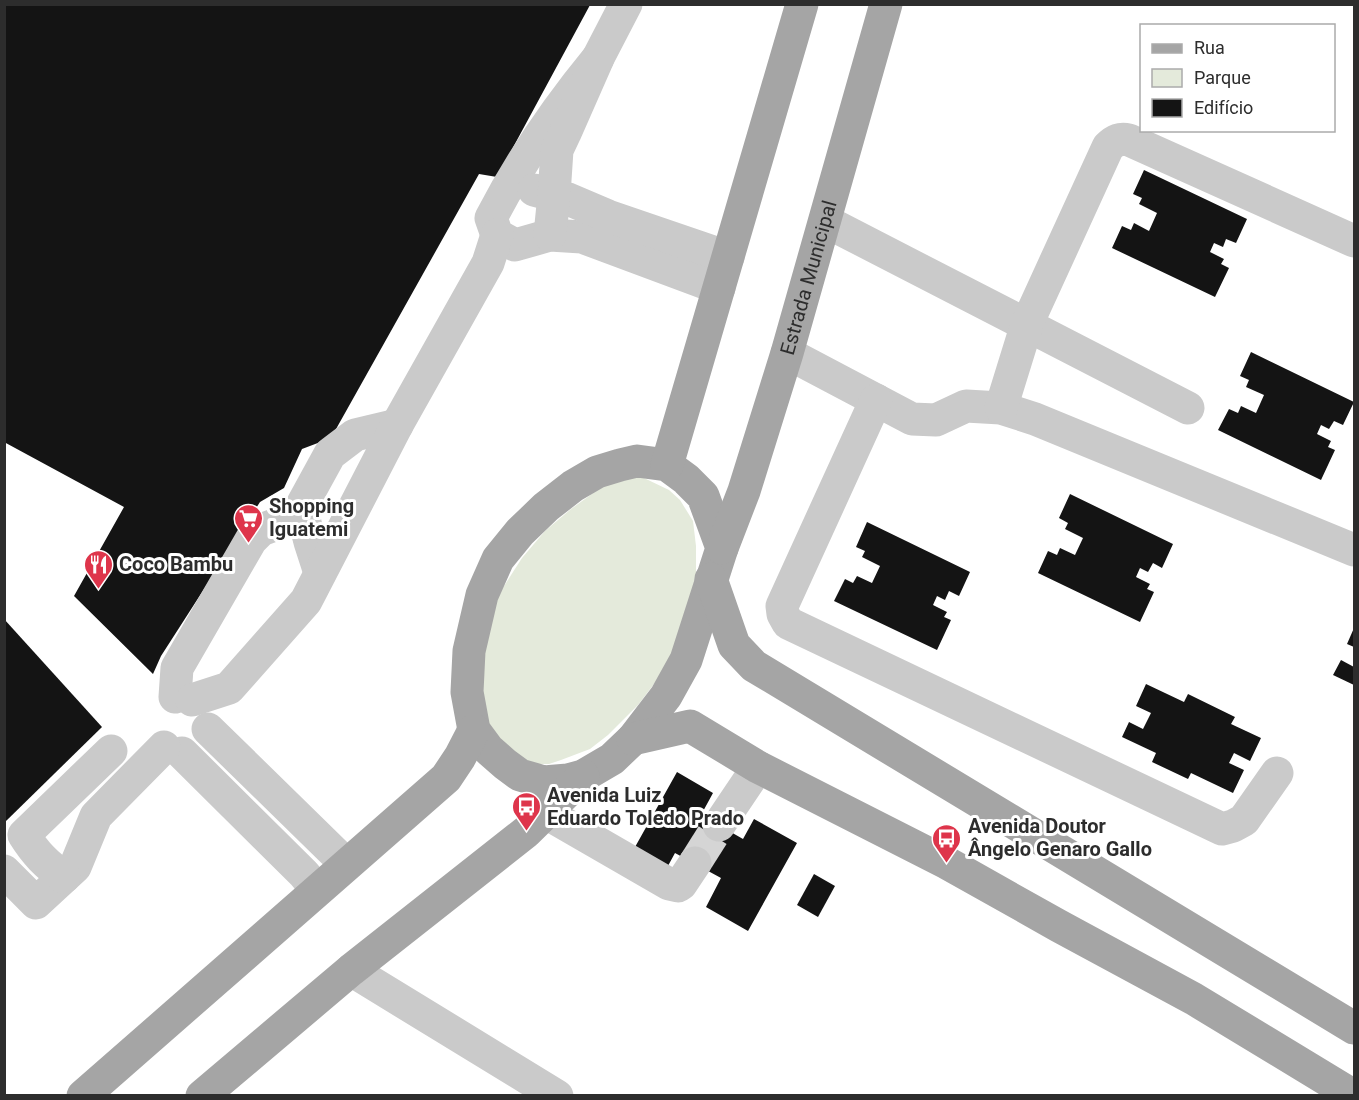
<svg xmlns="http://www.w3.org/2000/svg" width="1359" height="1100" viewBox="0 0 1359 1100" font-family="Roboto,sans-serif">
  <style>
    .green { fill: #e4eadb }
    .building { fill: #141414 }
    .lines { fill: none; stroke-linecap: round; stroke-linejoin: round }
    .minor-tunnel { stroke: #d5d5d5; stroke-width: 33; stroke-dasharray: 33 16; stroke-linecap: butt }
    .minor { stroke: #cacaca; stroke-width: 33 }
    .major { stroke: #a5a5a5; stroke-width: 33 }
    .labels { text-anchor: middle; dominant-baseline: central; stroke-width: 6; stroke-linejoin: round; paint-order: stroke }
    .street-label { font-size: 20px; fill: #2d2d2d; stroke: #fff }
    .poi-label { font-size: 20px; font-weight: bold; fill: #2d2d2d; stroke: #fff; text-anchor: start }
  </style>
  <rect width="100%" height="100%" fill="#fff"/>
  <path class="green" d="M622,477L644,478L669,490L680,500L693,521L696,546V584L677,646L657,680L638,705L608,735L590,749L561,760L549,764H528L502,747L483,715L478,654L497,597L522,558L545,531L571,509L603,486Z"/>
  <g class="building">
    <path d="M4,5H590L497,177L479,174L331,438L302,449L284,488L260,502L161,656L153,674L74,596L124,507L4,442Z"/>
    <path d="M1144,170L1247,219L1236,243L1226,239L1223,247L1214,243L1210,252L1224,259L1221,264L1229,268L1215,297L1112,248L1122,226L1131,230L1134,223L1149,231L1157,213L1139,204L1142,198L1133,194Z"/>
    <path d="M1251,352L1354,402L1343,425L1334,421L1329,429L1321,425L1317,434L1331,441L1328,447L1335,450L1321,480L1218,430L1229,409L1238,413L1241,406L1256,413L1264,395L1246,387L1249,380L1240,376Z"/>
    <path d="M1070,494L1173,544L1162,568L1153,563L1148,572L1140,568L1136,577L1150,584L1147,589L1154,592L1140,622L1038,573L1048,551L1057,555L1060,548L1075,555L1083,538L1065,529L1068,523L1059,518Z"/>
    <path d="M867,522L970,572L959,596L949,591L945,600L937,596L933,605L947,612L944,617L951,620L937,650L834,601L845,579L853,583L857,576L872,583L880,566L862,557L865,551L856,547Z"/>
    <path d="M4,619L102,727L4,823Z"/>
    <path d="M1354,628V647L1347,644Z"/>
    <path d="M1341,660L1354,667V685L1333,675Z"/>
    <path d="M1146,684L1184,702L1188,694L1235,717L1231,724L1261,738L1250,761L1234,753L1229,763L1244,770L1233,793L1191,773L1188,779L1152,762L1156,753L1122,737L1129,722L1143,729L1151,713L1136,706Z"/>
    <path d="M677,772L713,793L701,815L743,839L754,819L797,843L748,931L706,907L721,878L675,853L663,875L630,856Z"/>
    <path d="M814,874L835,886L818,917L797,905Z"/>
  </g>
  <g class="lines">
    <path class="minor-tunnel" d="M695,863L719,825"/>
    <g class="minor">
      <path d="M598,58C556,109 521,160 491,218L497,235L515,245L550,235L582,237L719,288"/>
      <path d="M534,190L568,199L608,216L728,257"/>
      <path d="M825,221L1188,408"/>
      <path d="M550,235L554,195L557,150L565,133L598,58L626,4"/>
      <path d="M787,353L912,419L936,420L966,406L1001,408L1035,419L1354,550"/>
      <path d="M876,400L782,606L783,614L788,623L1222,829L1233,826L1244,820L1277,773"/>
      <path d="M1001,408L1027,324L1108,147C1115,140 1120,138 1129,140L1354,241"/>
      <path d="M320,573L310,542L301,507L330,454L355,435L397,425"/>
      <path d="M175,697L177,668L251,540L261,530L282,522L304,518"/>
      <path d="M192,700L229,688L306,601L397,425L488,263L497,235"/>
      <path d="M208,729L346,864"/>
      <path d="M182,753L304,874L317,890"/>
      <path d="M546,813L669,884L678,886L681,884L695,863"/>
      <path d="M719,825L758,767"/>
      <path d="M4,871L36,903L75,867L96,816L164,747"/>
      <path d="M64,877C46,864 36,854 24,835L111,751"/>
      <path d="M351,970L557,1096"/>
    </g>
    <g class="major">
      <path d="M637,461L667,465L686,479L703,496L722,548L686,660L666,696L633,739L612,759L583,776L568,780L544,782L520,775L505,764L488,749L474,730L467,692L469,651L482,595L498,559L520,532L546,507L573,486L597,472L620,465Z"/>
      <path d="M667,465L802,4"/>
      <path id="s1" d="M722,548L744,491L787,353L886,4"/>
      <path d="M711,579L734,645L754,666L1354,1028"/>
      <path d="M633,739L690,726L758,767L947,863L1059,926L1194,999L1354,1096"/>
      <path d="M83,1096L446,778L460,757L474,730"/>
      <path d="M202,1096L351,970L526,832L583,776"/>
    </g>
  </g>
  <defs>
    <symbol id="supermarket-pin" viewBox="-11 -11 22 30"><path d="M0 17L-7.5 6A9.5 9.5 0 1 1 7.5 6Z" fill="#de354b" stroke="#fff"/><path d="M-6-5.5h2.5l.6 2H6L4.5 2H-2.5L-4.4-4H-6ZM-1.5 3.2a1.3 1.3 0 1 0 .1 0ZM3 3.2a1.3 1.3 0 1 0 .1 0Z" fill="#fff"/></symbol>
    <symbol id="restaurant-pin" viewBox="-11 -11 22 30"><path d="M0 17L-7.5 6A9.5 9.5 0 1 1 7.5 6Z" fill="#de354b" stroke="#fff"/><path d="M-5-6h1v4h1v-4h1v4h1v-4h1v5L-1.5 .5V6h-2V.5L-5-1ZM5-6V6H3V1.5H1.5Q1.5-4 5-6Z" fill="#fff"/></symbol>
    <symbol id="bus-pin" viewBox="-11 -11 22 30"><path d="M0 17L-7.5 6A9.5 9.5 0 1 1 7.5 6Z" fill="#de354b" stroke="#fff"/><path d="M-5-6H5V4H4V6H2V4H-2V6H-4V4H-5ZM-3.5-4V0h7V-4ZM-3.5 1.2v1.5H-2V1.2ZM2 1.2v1.5H3.5V1.2Z" fill="#fff"/></symbol>
  </defs>
  <g fill-rule="evenodd">
    <use href="#supermarket-pin" x="232" y="502" width="33" height="45"/>
    <use href="#restaurant-pin" x="82" y="548" width="33" height="45"/>
    <use href="#bus-pin" x="510" y="790" width="33" height="45"/>
    <use href="#bus-pin" x="930" y="822" width="33" height="45"/>
  </g>
  <g class="labels">
    <g class="street-label">
      <text stroke="none"><textPath href="#s1" startOffset="284">Estrada Municipal</textPath></text>
    </g>
    <g class="poi-label">
      <text x="269" y="506">Shopping<tspan x="269" dy="23">Iguatemi</tspan></text>
      <text x="119" y="564">Coco Bambu</text>
      <text x="547" y="795">Avenida Luiz<tspan x="547" dy="23">Eduardo Toledo Prado</tspan></text>
      <text x="968" y="826">Avenida Doutor<tspan x="968" dy="23">Ângelo Genaro Gallo</tspan></text>
    </g>
  </g>
  <rect width="1359" height="1100" fill="none" stroke="#2d2d2d" stroke-width="12"/>
  <rect x="1140" y="24" width="195" height="108" fill="#ffffff" stroke="#ababab" stroke-width="1.5"/>
  <rect x="1152" y="44" width="30" height="9" fill="#a5a5a5" stroke="#ababab" stroke-width="1.5"/>
  <text x="1194" y="54" font-size="18" fill="#2d2d2d">Rua</text>
  <rect x="1152" y="69" width="30" height="18" fill="#e4eadb" stroke="#ababab" stroke-width="1.5"/>
  <text x="1194" y="84" font-size="18" fill="#2d2d2d">Parque</text>
  <rect x="1152" y="99" width="30" height="18" fill="#141414" stroke="#ababab" stroke-width="1.5"/>
  <text x="1194" y="114" font-size="18" fill="#2d2d2d">Edifício</text>
</svg>
